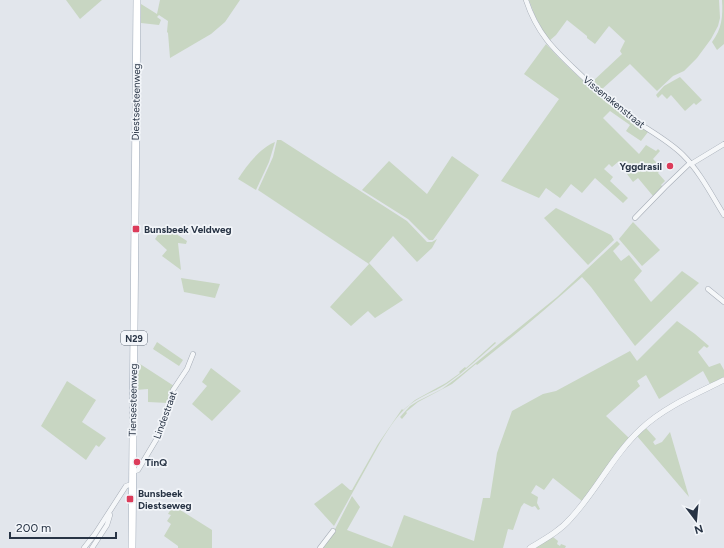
<svg xmlns="http://www.w3.org/2000/svg" width="724" height="548" viewBox="0 0 724 548" font-family="Figtree,sans-serif">
  <style>
    .green { fill: #c8d6c2 }
    .lines { fill: none; stroke-linecap: round; stroke-linejoin: round }
    .minor-casing { stroke: #a6adb7; stroke-width: 5.5 }
    .tertiary-casing { stroke: #a6adb7; stroke-width: 6 }
    .primary-casing { stroke: #a0abb9; stroke-width: 8 }
    .minor { stroke: #f5f7f9; stroke-width: 4.5 }
    .tertiary { stroke: #f5f7f9; stroke-width: 5.5 }
    .primary { stroke: #fff; stroke-width: 7 }
    .poi-dot { fill: #dc3c5a; stroke: #f2f5f9; stroke-width: 1.5 }
    .labels { text-anchor: middle; dominant-baseline: central; stroke-width: 3.5; stroke-linejoin: round; paint-order: stroke }
    .shield { fill: #f2f5f9; stroke: #656e7b; stroke-width: 1 }
    .shield-label { font-size: 9px; font-weight: bold; fill: #283445 }
    .street-label { font-size: 10px; fill: #283445; stroke: #f2f5f9 }
    .poi-label { font-size: 10px; font-weight: bold; fill: #283445; stroke: #f2f5f9; text-anchor: start }
  </style>
  <rect width="100%" height="100%" fill="#e2e6ec"/>
  <g class="green">
    <path d="M66,0H102L80,19Z"/>
    <path d="M160,0H240L225,22L211,34L170,58L168,33L167,32L168,21L159,15L157,17L161,20L159,25L141,23V4L157,14Z"/>
    <path d="M529,0H719L720,18L718,26L711,39L697,58L684,71L673,76L657,91L630,64L601,90L592,82L622,54L620,51L625,41L609,26L595,44L587,38V36L567,20L556,35L549,41L535,16Z"/>
    <path d="M722,0H724V44L717,50L712,42C722,29 723,16 722,0Z"/>
    <path d="M546,44C576,77 611,106 648,132L641,141L626,131L630,125L610,111L603,118L639,154L646,145L656,151L658,149L660,151L653,159L662,168L658,173L665,181L661,185L663,187L653,196L638,178L633,182L618,162L612,167L609,164L604,169L613,177L610,181L628,198L623,203L595,178L582,193L571,184L560,198L546,188L539,198L501,181L559,99L524,74Z"/>
    <path d="M680,77L702,100L696,105L694,103L685,111L671,95L667,99L662,94L658,98L656,95L664,86Z"/>
    <path d="M277,140H281L407,221L427,242H432L437,239L432,248L417,262L393,236L369,263L403,300L375,318L368,311L351,326L330,307L369,264L258,190L273,157Z"/>
    <path d="M275,142L269,162L256,190L238,179C246,166 260,148 275,142Z"/>
    <path d="M452,156L479,175L433,240H429L408,219L362,190L389,161L427,194Z"/>
    <path d="M556,208L611,235L614,240L588,265L544,218Z"/>
    <path d="M633,222L660,250L642,266L619,239Z"/>
    <path d="M164,226L187,241L186,244L178,243L181,270L162,256L167,250L155,239Z"/>
    <path d="M617,241L620,244L613,251L621,261L629,255L642,271L634,280L651,302L682,271L699,283L635,346L591,287L582,277C548,307 513,337 477,365L476,364L452,384L418,402L406,412L407,413L402,419L400,417L410,406L418,401L442,389L462,374L557,297Z"/>
    <path d="M181,278L220,284L215,298L184,292Z"/>
    <path d="M677,321L695,334L709,346L707,348L704,346L698,352L709,367L720,363L724,370V377L710,384L703,371L659,399L646,375L637,381L640,386L606,416L629,438L582,501L553,478L544,490L536,485L531,493L538,497L537,503L540,509L538,510L535,506L532,507L524,503L521,507L513,530L508,529L503,548H322L332,535L352,496L360,507L347,530L392,547L404,515L474,541L483,498H490L497,453L512,411L543,394L556,391L630,351L637,361Z"/>
    <path d="M157,342L183,360L179,366L153,349Z"/>
    <path d="M495,342L496,343C480,357 465,371 448,383C438,390 426,394 415,401C400,410 389,428 380,443L334,526L314,504L342,483L350,490H352L378,444L402,409L403,410L415,400L446,383L460,373L459,372L465,367L466,368Z"/>
    <path d="M137,362L174,386L169,396L168,403L148,402V389L136,390Z"/>
    <path d="M211,368L241,391L212,421L192,404L207,386L202,382Z"/>
    <path d="M67,381L96,400L82,422L106,438L99,447L96,445L86,460L41,426Z"/>
    <path d="M646,428L656,439L653,442L655,445L662,442L670,432L689,497L637,436Z"/>
    <path d="M172,507L177,509V508L212,530V548H178V546L164,536L171,524L167,521L171,515L168,514Z"/>
    <path d="M553,537L558,541L557,544L560,546L561,544L566,546L565,548H535Z"/>
  </g>
  <g class="lines">
    <defs>
      <g id="minor">
        <path d="M526,0C538,37 558,53 585,79C601,93 616,107 634,120C650,131 669,141 683,155C700,172 711,194 724,215"/>
        <path d="M691,164L724,144"/>
        <path d="M635,218L665,187L690,163"/>
        <path d="M708,289L724,302"/>
        <path d="M132,472L138,470L159,435L164,423L173,390L187,369L193,354"/>
        <path d="M84,548L95,534L126,486L132,484"/>
        <path d="M92,548L107,525L110,515"/>
        <path d="M320,548L333,531"/>
      </g>
      <path id="tertiary" d="M530,548C545,539 560,531 571,518C597,490 613,455 641,429C664,407 696,394 724,380"/>
      <path id="primary" d="M132,548L137,0"/>
    </defs>
    <use href="#minor" class="minor-casing"/>
    <use href="#tertiary" class="tertiary-casing"/>
    <use href="#primary" class="primary-casing"/>
    <use href="#minor" class="minor"/>
    <use href="#tertiary" class="tertiary"/>
    <use href="#primary" class="primary"/>
  </g>
  <g class="poi-dot">
    <circle cx="670" cy="166" r="4"/>
    <rect x="132" y="225" width="8" height="8" rx="2"/>
    <circle cx="137" cy="462" r="4"/>
    <rect x="126" y="495" width="8" height="8" rx="2"/>
  </g>
  <g class="labels">
    <rect class="shield" x="121" y="331" width="26" height="14" rx="3"/>
    <g class="shield-label">
      <text x="134" y="338">N29</text>
    </g>
    <g class="street-label">
      <text transform="translate(136 102) rotate(-89)">Diestsesteenweg</text>
      <text transform="translate(614 102) rotate(39)">Vissenakenstraat</text>
      <text transform="translate(133 400) rotate(-89)">Tiensesteenweg</text>
      <text transform="translate(165 415) rotate(-70)">Lindestraat</text>
    </g>
    <g class="poi-label">
      <text x="662" y="166" text-anchor="end">Yggdrasil</text>
      <text x="144" y="229">Bunsbeek Veldweg</text>
      <text x="145" y="462">TinQ</text>
      <text x="138" y="493">Bunsbeek<tspan x="138" dy="12">Diestseweg</tspan></text>
    </g>
  </g>
  <g transform="translate(696 520) rotate(164)" stroke="#f2f5f9" stroke-width="3" paint-order="stroke">
  <path d="M0-3L7 15L0 10L-7 15Z" fill="#283445"/>
  <text y="-6" font-size="11" font-weight="bold" text-anchor="middle" fill="#283445">N</text>
  </g>
  <path d="M10 532v6h106v-6" fill="none" stroke="#283445" stroke-width="2"/>
  <text x="16" y="532" font-size="12" fill="#283445" stroke="#f2f5f9" stroke-width="3" paint-order="stroke">200 m</text>
</svg>
